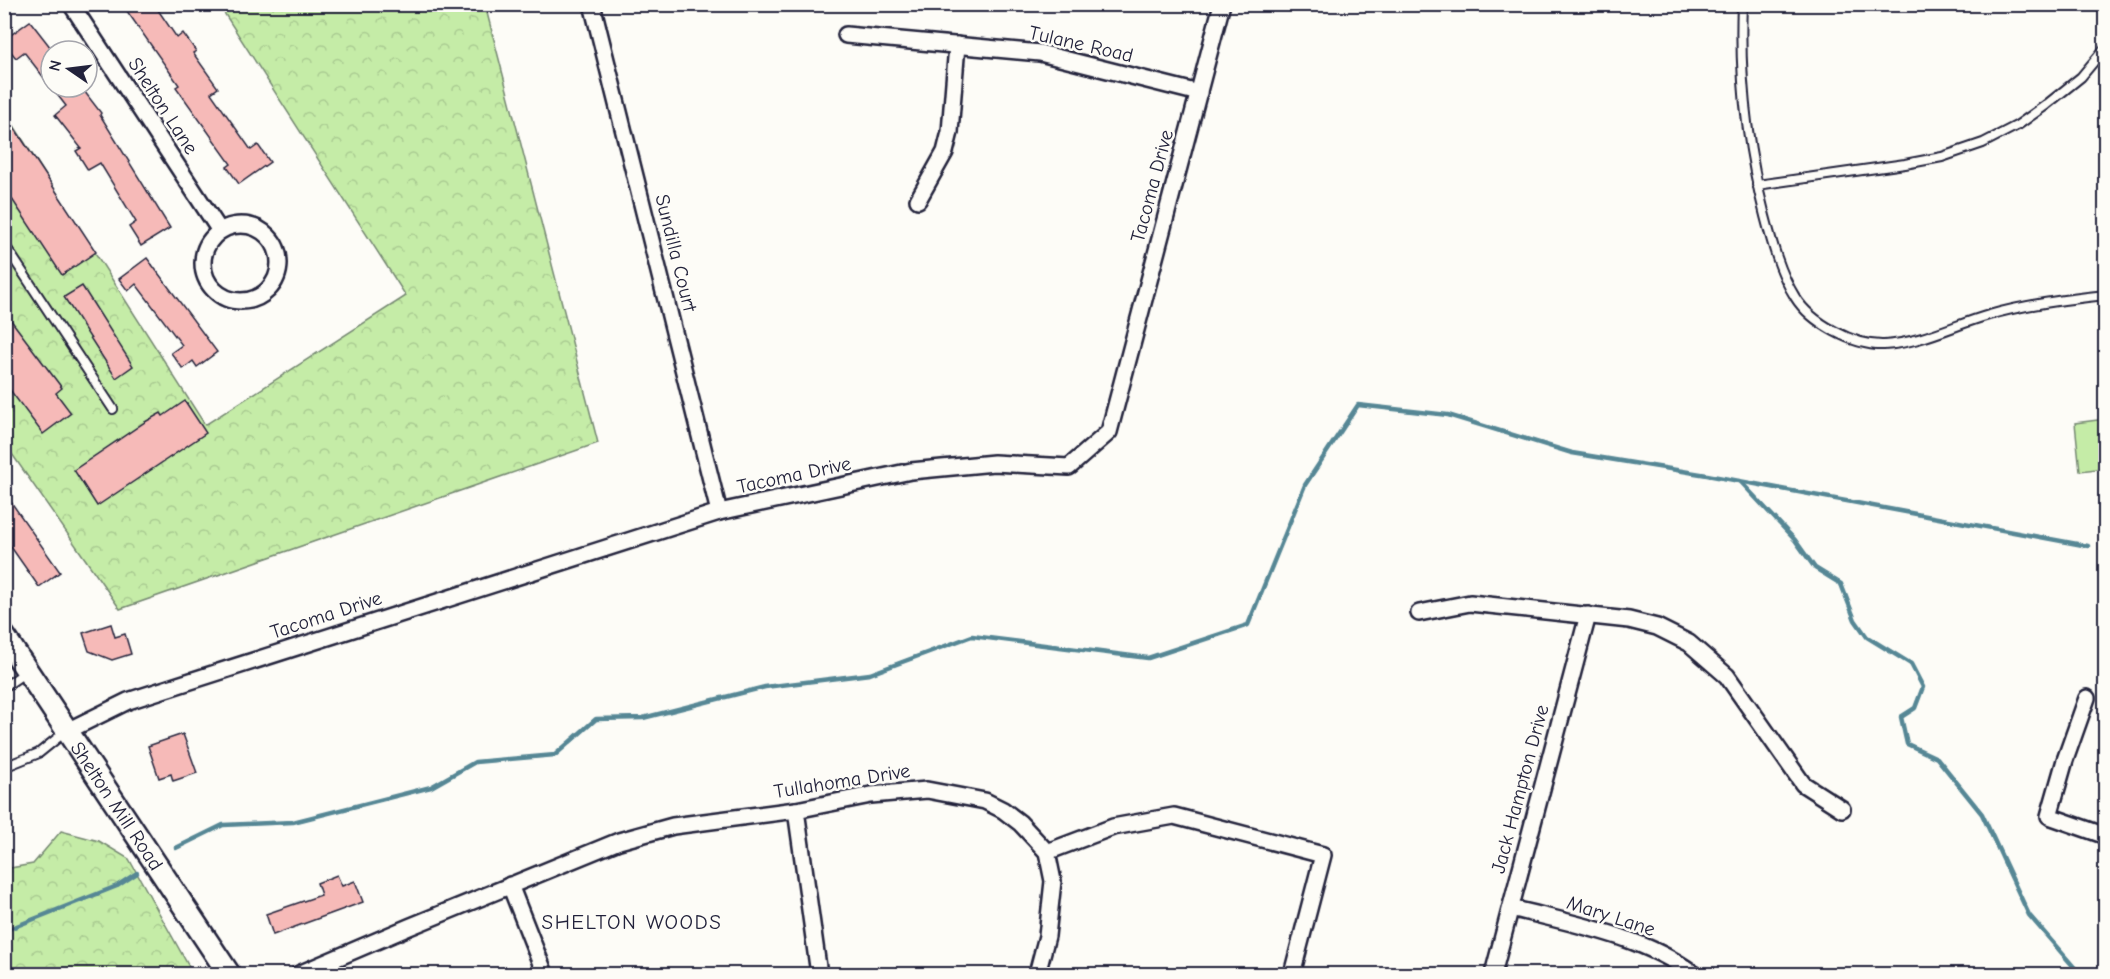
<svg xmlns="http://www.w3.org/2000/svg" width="2110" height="979" viewBox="0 0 2110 979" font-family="'Comic Neue',sans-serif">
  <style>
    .forest { fill: url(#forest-crowns); stroke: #748771; stroke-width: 1.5 }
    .pitch { fill: #c5eca7; stroke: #748771; stroke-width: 1.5 }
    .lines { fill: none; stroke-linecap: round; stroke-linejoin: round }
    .stream { stroke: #568795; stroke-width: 4.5 }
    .building { fill: #f6bab8; stroke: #22223b; stroke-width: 1.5 }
    .lane-casing { stroke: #22223b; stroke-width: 12 }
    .street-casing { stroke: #22223b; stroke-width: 20 }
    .secondary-casing { stroke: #22223b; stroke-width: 26 }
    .lane { stroke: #fdfcf7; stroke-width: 8 }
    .street { stroke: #fdfcf7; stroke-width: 15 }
    .secondary { stroke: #fdfcf7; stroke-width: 21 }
    .labels { text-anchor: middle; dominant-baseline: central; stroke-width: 5; stroke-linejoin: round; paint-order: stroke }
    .street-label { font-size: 20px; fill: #22223b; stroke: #fdfcf7 }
    .neighbourhood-label { font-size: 21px; letter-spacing: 1.5px; fill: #22223b; stroke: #fdfcf7 }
  </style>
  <defs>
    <pattern id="forest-crowns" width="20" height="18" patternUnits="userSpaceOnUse" patternTransform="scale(1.5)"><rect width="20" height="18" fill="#c5eca7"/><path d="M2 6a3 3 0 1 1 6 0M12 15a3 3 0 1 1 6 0" fill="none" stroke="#a9ca91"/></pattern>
  </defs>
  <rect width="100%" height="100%" fill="#fdfcf7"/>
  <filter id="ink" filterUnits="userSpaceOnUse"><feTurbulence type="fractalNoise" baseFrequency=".0167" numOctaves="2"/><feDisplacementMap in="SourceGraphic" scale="12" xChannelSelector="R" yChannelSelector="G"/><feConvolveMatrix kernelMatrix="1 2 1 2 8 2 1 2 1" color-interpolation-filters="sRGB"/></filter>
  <g filter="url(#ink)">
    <g class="forest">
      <path d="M219,5H485L598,443L120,609L5,444L4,110L205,425L406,296Z"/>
      <path d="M61,831L99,841L129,859L193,974H5V869L33,864Z"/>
    </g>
    <path class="pitch" d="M2105,419V468L2080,471L2075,423Z"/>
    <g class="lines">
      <g class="stream">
        <path d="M1741,482L1795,540L1815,568L1841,584L1855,620L1867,637L1911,664L1923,687L1915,708L1901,717L1907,744L1937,758L1982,814L2029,915L2080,974"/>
        <path d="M176,848L223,825L293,822L431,787L475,762L555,755L596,719L643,718L765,687L870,674L972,636L1148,658L1248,625L1305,485L1358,405L1448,415L1572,453L1707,475L2088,546"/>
        <path d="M4,931L117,886L137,873"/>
      </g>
    </g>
    <g class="building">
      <path d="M122,4H154L177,38L183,33L196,51L193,53L218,88L211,93L251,150L258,145L270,162L239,184L227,167L231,164L176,87L179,85Z"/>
      <path d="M30,21L51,48V87H81L101,113L100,115L170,228L141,246L129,227L136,222L100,163L88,170L76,151L81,148L55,115L66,106L24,52L16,58L4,43V40Z"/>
      <path d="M4,112L96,252L62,275L4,187Z"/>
      <path d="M147,258L217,352L197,367L193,361L183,369L171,353L182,345L136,284L128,291L119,279Z"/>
      <path d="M82,286L133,366L116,378L64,297Z"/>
      <path d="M4,311L62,388L56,393L71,413L43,434L4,382Z"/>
      <path d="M185,401L206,433L97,506L74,470L145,422L161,413L163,416Z"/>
      <path d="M4,492L60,572L39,587L4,537Z"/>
      <path d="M111,624L115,637L125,634L131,654L112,660L89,651L83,633Z"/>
      <path d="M183,734L197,773L173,781L171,774L159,778L148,746Z"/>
      <path d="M337,875L342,886L355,881L363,902L273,935L266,914L321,895L317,883Z"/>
    </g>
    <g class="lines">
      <defs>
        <g id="lane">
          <path d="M1742,4C1739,76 1747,147 1765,216C1772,243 1780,273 1795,297C1811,323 1854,346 1884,345C1921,343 1954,325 1989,315C2027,304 2066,299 2106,295"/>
          <path d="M1757,185L1905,164L1942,157L1983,143L2018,125L2046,105L2081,77L2106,47"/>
          <path d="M4,244L113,409"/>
          <path d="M4,687L26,672"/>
          <path d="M4,767L39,753L65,732"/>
        </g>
        <g id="street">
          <path d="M71,4L220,231"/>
          <path d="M592,4L719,512"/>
          <path d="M846,35L1040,53L1199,93"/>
          <path d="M918,200L945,152L950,132L957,45"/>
          <circle cx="241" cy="263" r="38"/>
          <path d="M1419,613L1470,603L1629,620L1657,627L1689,643L1727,676L1803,784L1842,809"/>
          <path d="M2087,698L2065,760L2049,816L2106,836"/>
          <path d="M67,731L128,701L719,512L911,471L994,463L1069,467L1109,432L1222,4"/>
          <path d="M796,810L819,974"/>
          <path d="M1047,852L1113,827L1174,816L1323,855L1292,974"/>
          <path d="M510,885L545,974"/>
          <path d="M1511,908C1573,924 1641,935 1694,974"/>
          <path d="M299,974L409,927L619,841L673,826L796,810L871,795L927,790L985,801L1003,810L1020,823L1047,852L1053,881L1047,936L1037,974"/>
          <path d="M1493,974L1588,615"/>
        </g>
        <g id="secondary">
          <path id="s1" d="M4,636L229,974"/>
        </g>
      </defs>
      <use href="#lane" class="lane-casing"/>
      <use href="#street" class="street-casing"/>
      <use href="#secondary" class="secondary-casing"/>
      <use href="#lane" class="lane"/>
      <use href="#street" class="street"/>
      <use href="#secondary" class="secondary"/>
    </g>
  </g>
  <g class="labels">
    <g class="street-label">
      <text transform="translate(1081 44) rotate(13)">Tulane Road</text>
      <text transform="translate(163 106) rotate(57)">Shelton Lane</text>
      <text transform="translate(1152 186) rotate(-75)">Tacoma Drive</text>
      <text transform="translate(676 253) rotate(76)">Sundilla Court</text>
      <text transform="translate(794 475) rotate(-12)">Tacoma Drive</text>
      <text transform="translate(326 615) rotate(-18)">Tacoma Drive</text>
      <text transform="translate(842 781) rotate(-9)">Tullahoma Drive</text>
      <text transform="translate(1520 789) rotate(-75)">Jack Hampton Drive</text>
      <text stroke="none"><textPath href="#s1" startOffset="204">Shelton Mill Road</textPath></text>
      <text transform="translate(1611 916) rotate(18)">Mary Lane</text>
    </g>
    <g class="neighbourhood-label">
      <text x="632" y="922">SHELTON WOODS</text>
    </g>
  </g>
  <rect width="2110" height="979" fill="none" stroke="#fdfcf7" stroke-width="24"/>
  <rect x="12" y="12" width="2086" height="955" fill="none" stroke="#22223b" stroke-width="2" filter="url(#ink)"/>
  <g transform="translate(69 69) rotate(284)"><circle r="28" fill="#fdfcf7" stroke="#a5a5ac" stroke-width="1.5"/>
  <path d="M0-4.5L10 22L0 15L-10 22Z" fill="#22223b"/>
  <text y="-9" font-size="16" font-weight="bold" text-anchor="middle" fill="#22223b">N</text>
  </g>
</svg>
